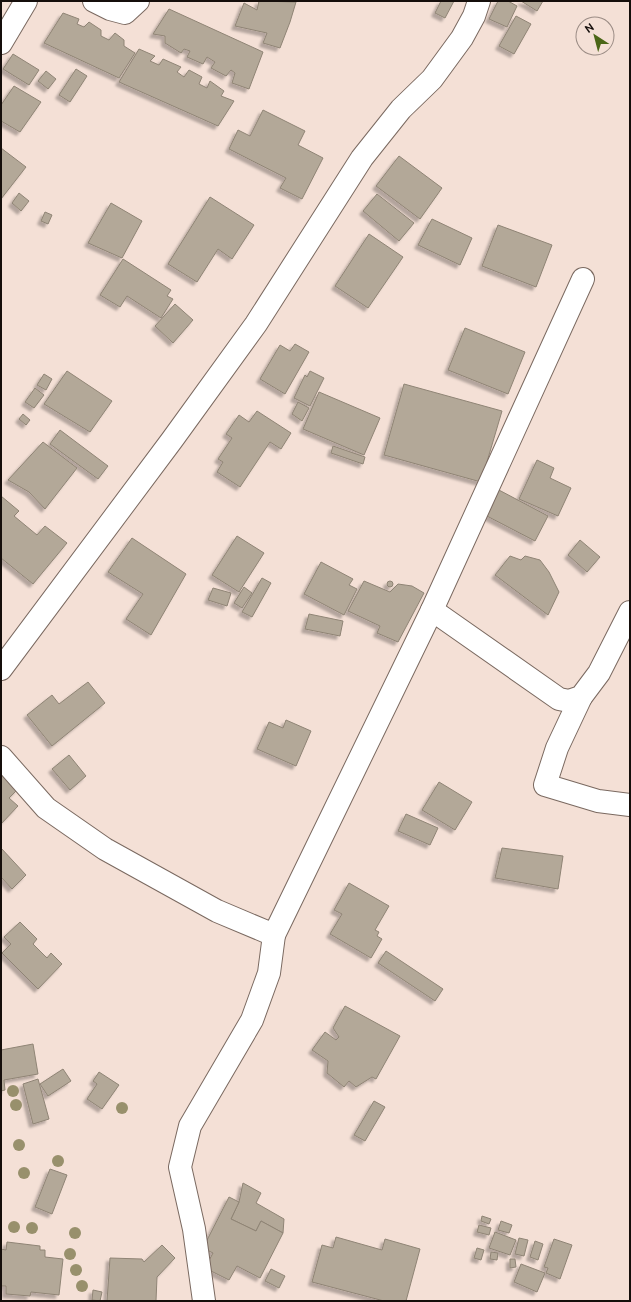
<svg xmlns="http://www.w3.org/2000/svg" width="631" height="1302" viewBox="0 0 631 1302" font-family="Ubuntu,sans-serif">
  <style>
    .building { fill: #b3a898; stroke: #8f8475; filter: url(#shadow) }
    .lines { fill: none; stroke-linecap: round; stroke-linejoin: round }
    .minor-casing { stroke: #7a6960; stroke-width: 24 }
    .minor { stroke: #fff; stroke-width: 22 }
    .tree { fill: #98906c }
  </style>
  <defs>
    <filter id="shadow"><feDropShadow dx="-3.5" dy="3.5" stdDeviation="1" flood-color="#0004"/></filter>
  </defs>
  <rect width="100%" height="100%" fill="#f4e0d6"/>
  <g class="building">
    <path d="M259,1L296,2L290,22L280,48L263,43L267,33L235,26L244,3L257,10Z"/>
    <path d="M441,1H454L445,18L435,13Z"/>
    <path d="M498,1H508L517,6L507,27L489,19Z"/>
    <path d="M521,1H543L537,11Z"/>
    <path d="M169,9L263,52L249,89L232,83L235,73L231,70L226,76L211,68L215,62L207,57L203,64L187,57L190,51L184,49L181,53L165,43V36L153,34Z"/>
    <path d="M63,13L79,19L77,24L84,27L89,22L101,30V36L109,40L115,33L124,40V46L135,53L119,78L44,43Z"/>
    <path d="M516,16L531,24L514,54L499,46Z"/>
    <path d="M139,49L155,56L150,61L159,65L163,59L181,67L177,72L184,77L189,70L202,77L199,84L207,88L210,81L224,91L221,96L234,101L218,126L119,82Z"/>
    <path d="M13,54L39,70L29,85L3,69Z"/>
    <path d="M76,69L87,76L70,102L59,95Z"/>
    <path d="M46,71L56,79L48,89L38,81Z"/>
    <path d="M14,86L41,102L20,132L1,121V105Z"/>
    <path d="M263,110L305,131L298,145L323,158L302,199L280,188L286,178L229,149L238,130L250,136Z"/>
    <path d="M1,148L26,167L1,199Z"/>
    <path d="M399,156L442,188L420,219L376,186Z"/>
    <path d="M19,193L29,201L21,211L12,203Z"/>
    <path d="M377,194L414,223L399,241L363,211Z"/>
    <path d="M210,197L254,225L232,259L218,249L197,282L168,264Z"/>
    <path d="M111,203L142,221L122,258L88,243Z"/>
    <path d="M45,212L52,215L48,224L41,221Z"/>
    <path d="M432,219L472,238L460,265L418,245Z"/>
    <path d="M498,225L552,245L536,287L482,266Z"/>
    <path d="M369,234L403,257L368,308L335,286Z"/>
    <path d="M123,259L171,290L167,296L173,299L161,318L127,296L120,307L100,295Z"/>
    <path d="M175,304L193,320L173,343L155,326Z"/>
    <path d="M465,328L525,352L508,394L448,370Z"/>
    <path d="M295,344L309,352L285,394L260,379L280,345L290,351Z"/>
    <path d="M67,371L112,401L90,432L44,404Z"/>
    <path d="M310,371L324,378L310,406L294,398L305,375L307,377Z"/>
    <path d="M44,374L52,379L46,390L37,385Z"/>
    <path d="M404,384L502,411L481,482L384,455Z"/>
    <path d="M35,388L44,395L34,408L25,402Z"/>
    <path d="M319,392L380,418L364,455L303,429Z"/>
    <path d="M298,402L309,408L302,421L292,414Z"/>
    <path d="M257,411L291,433L281,449L270,442L240,487L217,472L223,462L218,459L232,438L226,434L239,415L249,422Z"/>
    <path d="M23,414L30,420L26,425L19,419Z"/>
    <path d="M60,430L108,466L98,479L50,444Z"/>
    <path d="M43,442L77,468L45,509L29,492L8,480Z"/>
    <path d="M333,446L365,457L363,464L331,453Z"/>
    <path d="M537,460L554,468L550,478L571,488L558,516L519,499Z"/>
    <path d="M497,489L548,516L535,541L483,514Z"/>
    <path d="M1,496L19,511L14,516L37,535L45,526L67,543L33,584L1,558Z"/>
    <path d="M237,536L264,553L239,592L212,575Z"/>
    <path d="M132,538L186,574L151,635L126,619L143,594L108,572Z"/>
    <path d="M580,540L600,557L587,572L568,555Z"/>
    <path d="M510,556L521,560L525,556L540,560L549,572L559,592L548,615L495,575Z"/>
    <path d="M321,562L353,579L349,585L357,589L344,615L304,594Z"/>
    <path d="M262,578L271,583L252,617L242,612Z"/>
    <path d="M364,581L390,592L398,584L412,586L424,593L398,642L377,633L380,626L348,611Z"/>
    <circle cx="390" cy="584" r="3"/>
    <path d="M244,587L252,593L242,608L234,603Z"/>
    <path d="M213,588L231,593L227,606L208,600Z"/>
    <path d="M309,614L343,621L340,636L305,629Z"/>
    <path d="M88,682L105,703L52,746L27,715L52,695L59,704Z"/>
    <path d="M286,720L311,731L296,766L257,749L269,722L283,728Z"/>
    <path d="M69,755L86,776L70,790L52,769Z"/>
    <path d="M1,774L18,789L9,798L18,806L1,824Z"/>
    <path d="M439,782L472,802L455,830L422,810Z"/>
    <path d="M406,814L438,828L430,845L398,831Z"/>
    <path d="M1,848L26,875L12,889L1,877Z"/>
    <path d="M502,848L563,856L558,889L495,878Z"/>
    <path d="M349,883L389,906L375,930L379,932L377,936L382,939L371,958L330,934L342,914L334,910Z"/>
    <path d="M20,922L37,939L33,944L47,958L51,953L62,964L38,989L2,953L11,944L4,937Z"/>
    <path d="M386,951L443,989L435,1001L378,963Z"/>
    <path d="M345,1006L400,1036L376,1079L372,1077L356,1087L349,1081L344,1087L327,1073L328,1061L312,1050L325,1032L336,1040L339,1037L333,1028Z"/>
    <path d="M33,1044L38,1074L4,1080L5,1090L1,1091V1050Z"/>
    <path d="M63,1069L71,1081L48,1096L40,1084Z"/>
    <path d="M99,1072L119,1085L102,1109L87,1099L97,1084L93,1081Z"/>
    <path d="M38,1079L49,1119L33,1124L23,1084Z"/>
    <path d="M374,1101L385,1107L365,1141L354,1135Z"/>
    <path d="M50,1169L67,1175L52,1214L35,1207Z"/>
    <path d="M243,1183L261,1193L256,1203L284,1219L283,1233L261,1221L256,1231L231,1219L239,1202Z"/>
    <path d="M229,1197L239,1202L231,1219L256,1231L261,1221L283,1233L260,1278L237,1266L229,1280L205,1268L213,1253L203,1248Z"/>
    <path d="M482,1216L491,1219L489,1224L481,1221Z"/>
    <path d="M501,1221L512,1225L509,1233L498,1230Z"/>
    <path d="M479,1225L491,1228L489,1235L477,1232Z"/>
    <path d="M495,1232L516,1240L510,1255L489,1248Z"/>
    <path d="M336,1237L382,1250L385,1239L420,1249L406,1301H384L312,1282L322,1245L333,1248Z"/>
    <path d="M519,1238L528,1240L524,1256L515,1254Z"/>
    <path d="M554,1239L572,1245L560,1279L546,1273L548,1268L544,1267Z"/>
    <path d="M535,1241L543,1244L538,1260L530,1257Z"/>
    <path d="M7,1242L40,1246V1250H45V1257L63,1259L59,1295L31,1292L30,1296L6,1294V1286H1V1249L6,1250Z"/>
    <path d="M162,1245L175,1258L157,1277L156,1301H107L110,1258L142,1259L144,1262Z"/>
    <path d="M477,1248L484,1250L481,1260L474,1258Z"/>
    <path d="M491,1252L498,1253L497,1260L490,1259Z"/>
    <path d="M510,1259H515L516,1267L510,1268Z"/>
    <path d="M521,1264L545,1273L537,1292L514,1282Z"/>
    <path d="M271,1269L285,1276L279,1288L265,1281Z"/>
    <path d="M93,1290L102,1292L100,1301L92,1300Z"/>
  </g>
  <g class="lines">
    <defs>
      <g id="minor">
        <path d="M94,1L110,9L125,13L138,1"/>
        <path d="M1,43L26,1"/>
        <path d="M432,610L559,699L569,701L581,697L599,673L630,612"/>
        <path d="M1,669L172,440L256,324L362,158L401,109L432,79L462,38L474,16L479,1"/>
        <path d="M581,697L557,748L545,785L598,801L630,805"/>
        <path d="M1,757L46,808L105,849L217,911L274,935L432,610L583,279"/>
        <path d="M204,1301L194,1229L180,1167L190,1126L252,1020L269,973L274,935"/>
      </g>
    </defs>
    <use href="#minor" class="minor-casing"/>
    <use href="#minor" class="minor"/>
  </g>
  <g class="tree">
    <circle cx="13" cy="1091" r="6"/>
    <circle cx="16" cy="1105" r="6"/>
    <circle cx="122" cy="1108" r="6"/>
    <circle cx="19" cy="1145" r="6"/>
    <circle cx="58" cy="1161" r="6"/>
    <circle cx="24" cy="1173" r="6"/>
    <circle cx="14" cy="1227" r="6"/>
    <circle cx="32" cy="1228" r="6"/>
    <circle cx="75" cy="1233" r="6"/>
    <circle cx="70" cy="1254" r="6"/>
    <circle cx="76" cy="1270" r="6"/>
    <circle cx="82" cy="1286" r="6"/>
  </g>
  <rect width="631" height="1302" fill="none" stroke="#150e0b" stroke-width="4"/>
  <g transform="translate(595 36) rotate(324)"><circle r="19" fill="#f4e0d6" stroke="#9b8c85"/>
  <path d="M0-3L7 15L0 10L-7 15Z" fill="#4b6617"/>
  <text y="-6" font-size="11" font-weight="bold" text-anchor="middle" fill="#150e0b">N</text>
  </g>
</svg>
